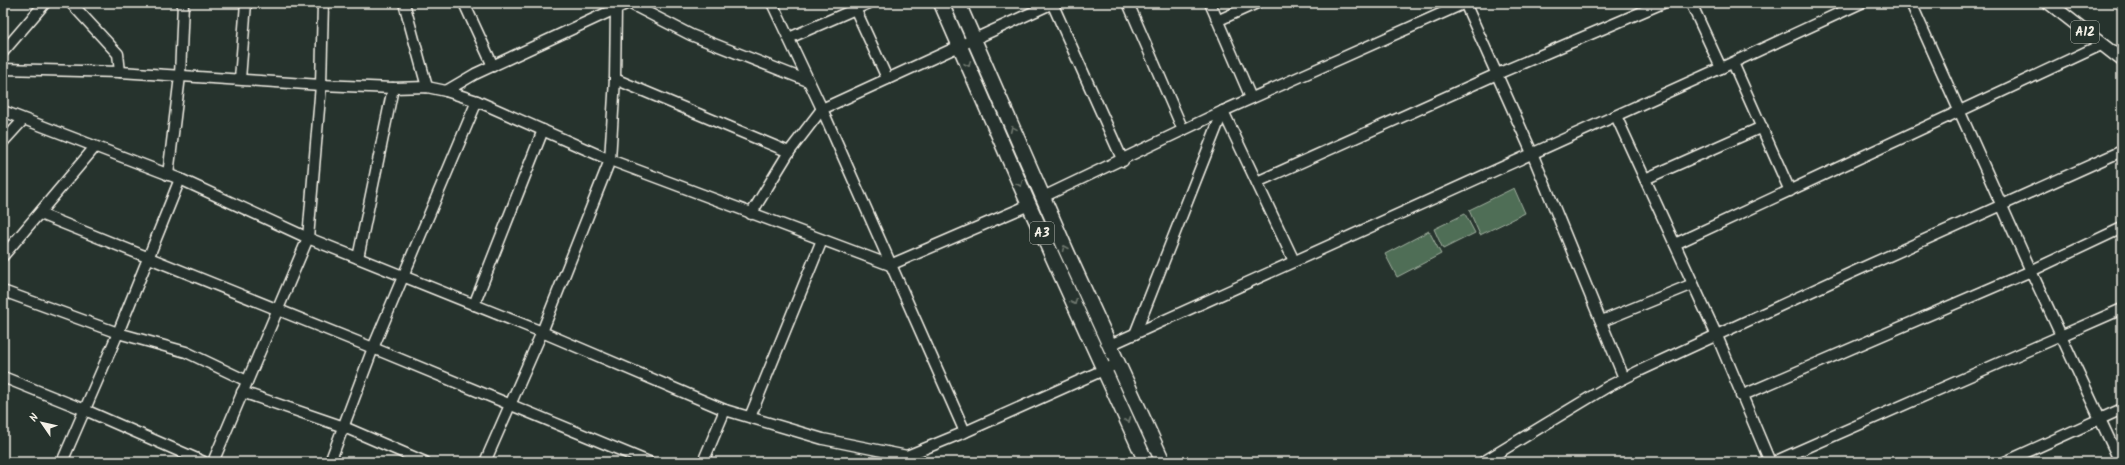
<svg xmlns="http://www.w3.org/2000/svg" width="2125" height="465" viewBox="0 0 2125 465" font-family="Kalam,sans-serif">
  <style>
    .pitch { fill: #4f6e57; stroke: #a2b0a0 }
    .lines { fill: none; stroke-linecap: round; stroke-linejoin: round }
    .minor-casing { stroke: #f4f1e8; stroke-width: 13 }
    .major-casing { stroke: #f4f1e8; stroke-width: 15 }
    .highway-casing { stroke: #f4f1e8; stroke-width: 17 }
    .minor { stroke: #26332d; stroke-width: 10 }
    .major { stroke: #26332d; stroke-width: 12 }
    .highway { stroke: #26332d; stroke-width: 14 }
    .oneway { stroke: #6e766e }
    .labels { text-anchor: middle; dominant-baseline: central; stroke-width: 3; stroke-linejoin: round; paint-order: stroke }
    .shield { fill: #26332d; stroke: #b6b8b0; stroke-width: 1 }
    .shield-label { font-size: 13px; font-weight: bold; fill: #f4f1e8 }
  </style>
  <rect width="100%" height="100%" fill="#26332d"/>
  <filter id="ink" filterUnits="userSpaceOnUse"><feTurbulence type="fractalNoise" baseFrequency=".025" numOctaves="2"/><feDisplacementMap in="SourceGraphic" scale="8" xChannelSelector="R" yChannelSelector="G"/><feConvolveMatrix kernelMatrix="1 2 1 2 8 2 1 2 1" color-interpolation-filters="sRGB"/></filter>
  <g filter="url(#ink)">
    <g class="pitch">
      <path d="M1514,188L1525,213L1480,235L1469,210Z"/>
      <path d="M1465,214L1475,233L1443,249L1434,229Z"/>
      <path d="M1429,231L1441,254L1397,277L1385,254Z"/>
    </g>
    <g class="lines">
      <defs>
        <g id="minor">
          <path d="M71,3L118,54L120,72"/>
          <path d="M404,3L427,87"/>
          <path d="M464,3L493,66"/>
          <path d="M629,3L691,35L808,81"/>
          <path d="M772,3L822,109L965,432"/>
          <path d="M1052,3L1123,161"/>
          <path d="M1128,3L1183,130"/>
          <path d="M1210,3L1251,98"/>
          <path d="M1465,3L1532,153L1624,378"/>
          <path d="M1691,3L1721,68"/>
          <path d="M1911,3L2031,271L2120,462"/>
          <path d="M853,4L887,78"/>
          <path d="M1219,20L1257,3"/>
          <path d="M789,38L869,3"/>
          <path d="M3,52L45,3"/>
          <path d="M1733,63L1790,191"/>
          <path d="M3,69L120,72L321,85L393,88L427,87L446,91L477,101L610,160L890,265L1029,205"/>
          <path d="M240,79L246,3"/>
          <path d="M615,79L789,152"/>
          <path d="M446,91L475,74L628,3"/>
          <path d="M3,111L180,179L308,238L542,332L725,410L823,439L907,456"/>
          <path d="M1223,111L1294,261"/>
          <path d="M1616,116L1717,336L1770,462"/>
          <path d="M3,142L23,120"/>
          <path d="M168,175L180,76L183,3"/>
          <path d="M1645,179L1762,127"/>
          <path d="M1257,182L1497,74L1663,3"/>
          <path d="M1043,197L1223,111L1465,3"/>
          <path d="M40,214L373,348L649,462"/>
          <path d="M751,214L789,152L822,109L1053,3"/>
          <path d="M1675,244L2101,45"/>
          <path d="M3,256L95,147"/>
          <path d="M358,258L393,88"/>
          <path d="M3,291L118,333L186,352L247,381"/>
          <path d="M474,305L543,130"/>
          <path d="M1602,321L1693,284"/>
          <path d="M1135,334L1223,111"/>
          <path d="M1110,345L1721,68L1861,3"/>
          <path d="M3,377L85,410L204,462"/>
          <path d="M242,392L344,427L425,462"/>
          <path d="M1741,396L2031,271L2122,228"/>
          <path d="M750,417L822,240"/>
          <path d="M62,462L118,333L180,179"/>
          <path d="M213,462L308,238L321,85L323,3"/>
          <path d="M330,462L373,348L477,101"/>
          <path d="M485,462L542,332L610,160L615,79L616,7L614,3"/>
          <path d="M703,462L725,410"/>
          <path d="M892,462L965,432L1119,363"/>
          <path d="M1483,462L1607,387L1639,371L1851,273L2122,151"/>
          <path d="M1774,462L2122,309"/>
          <path d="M2005,462L2122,409"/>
        </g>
        <path id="major" d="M2049,3L2122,60"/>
        <g id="highway">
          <path d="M941,3L1029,205L1146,462"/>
          <path d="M958,3L1067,252L1163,462"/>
        </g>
      </defs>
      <use href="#minor" class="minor-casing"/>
      <use href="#major" class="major-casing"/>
      <use href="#highway" class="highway-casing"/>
      <use href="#minor" class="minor"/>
      <use href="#major" class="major"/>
      <use href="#highway" class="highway"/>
    </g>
    <defs><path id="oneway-chevron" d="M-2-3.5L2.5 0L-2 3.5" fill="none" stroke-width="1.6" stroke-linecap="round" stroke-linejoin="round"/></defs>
    <g class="oneway">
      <use href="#oneway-chevron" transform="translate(968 64) rotate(65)"/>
      <use href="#oneway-chevron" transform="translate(1013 129) rotate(-114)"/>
      <use href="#oneway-chevron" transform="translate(1020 184) rotate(67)"/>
      <use href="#oneway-chevron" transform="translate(1065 248) rotate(-113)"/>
      <use href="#oneway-chevron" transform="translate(1074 302) rotate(65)"/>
      <use href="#oneway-chevron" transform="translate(1128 420) rotate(66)"/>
    </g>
  </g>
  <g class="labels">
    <g class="shield">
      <rect x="2071" y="21" width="28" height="22" rx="3"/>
      <rect x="1030" y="222" width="24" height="22" rx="3"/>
    </g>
    <g class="shield-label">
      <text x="2085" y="32">A12</text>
      <text x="1042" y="233">A3</text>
    </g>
  </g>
  <rect width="2125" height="465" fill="none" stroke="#26332d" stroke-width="16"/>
  <rect x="8" y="8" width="2109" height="449" fill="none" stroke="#f4f1e8" stroke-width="1.5" filter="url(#ink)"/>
  <g transform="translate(42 423) rotate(304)" stroke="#26332d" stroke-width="3" paint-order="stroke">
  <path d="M0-3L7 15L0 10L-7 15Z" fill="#f4f1e8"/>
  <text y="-6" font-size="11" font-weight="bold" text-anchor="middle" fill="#f4f1e8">N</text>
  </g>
</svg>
